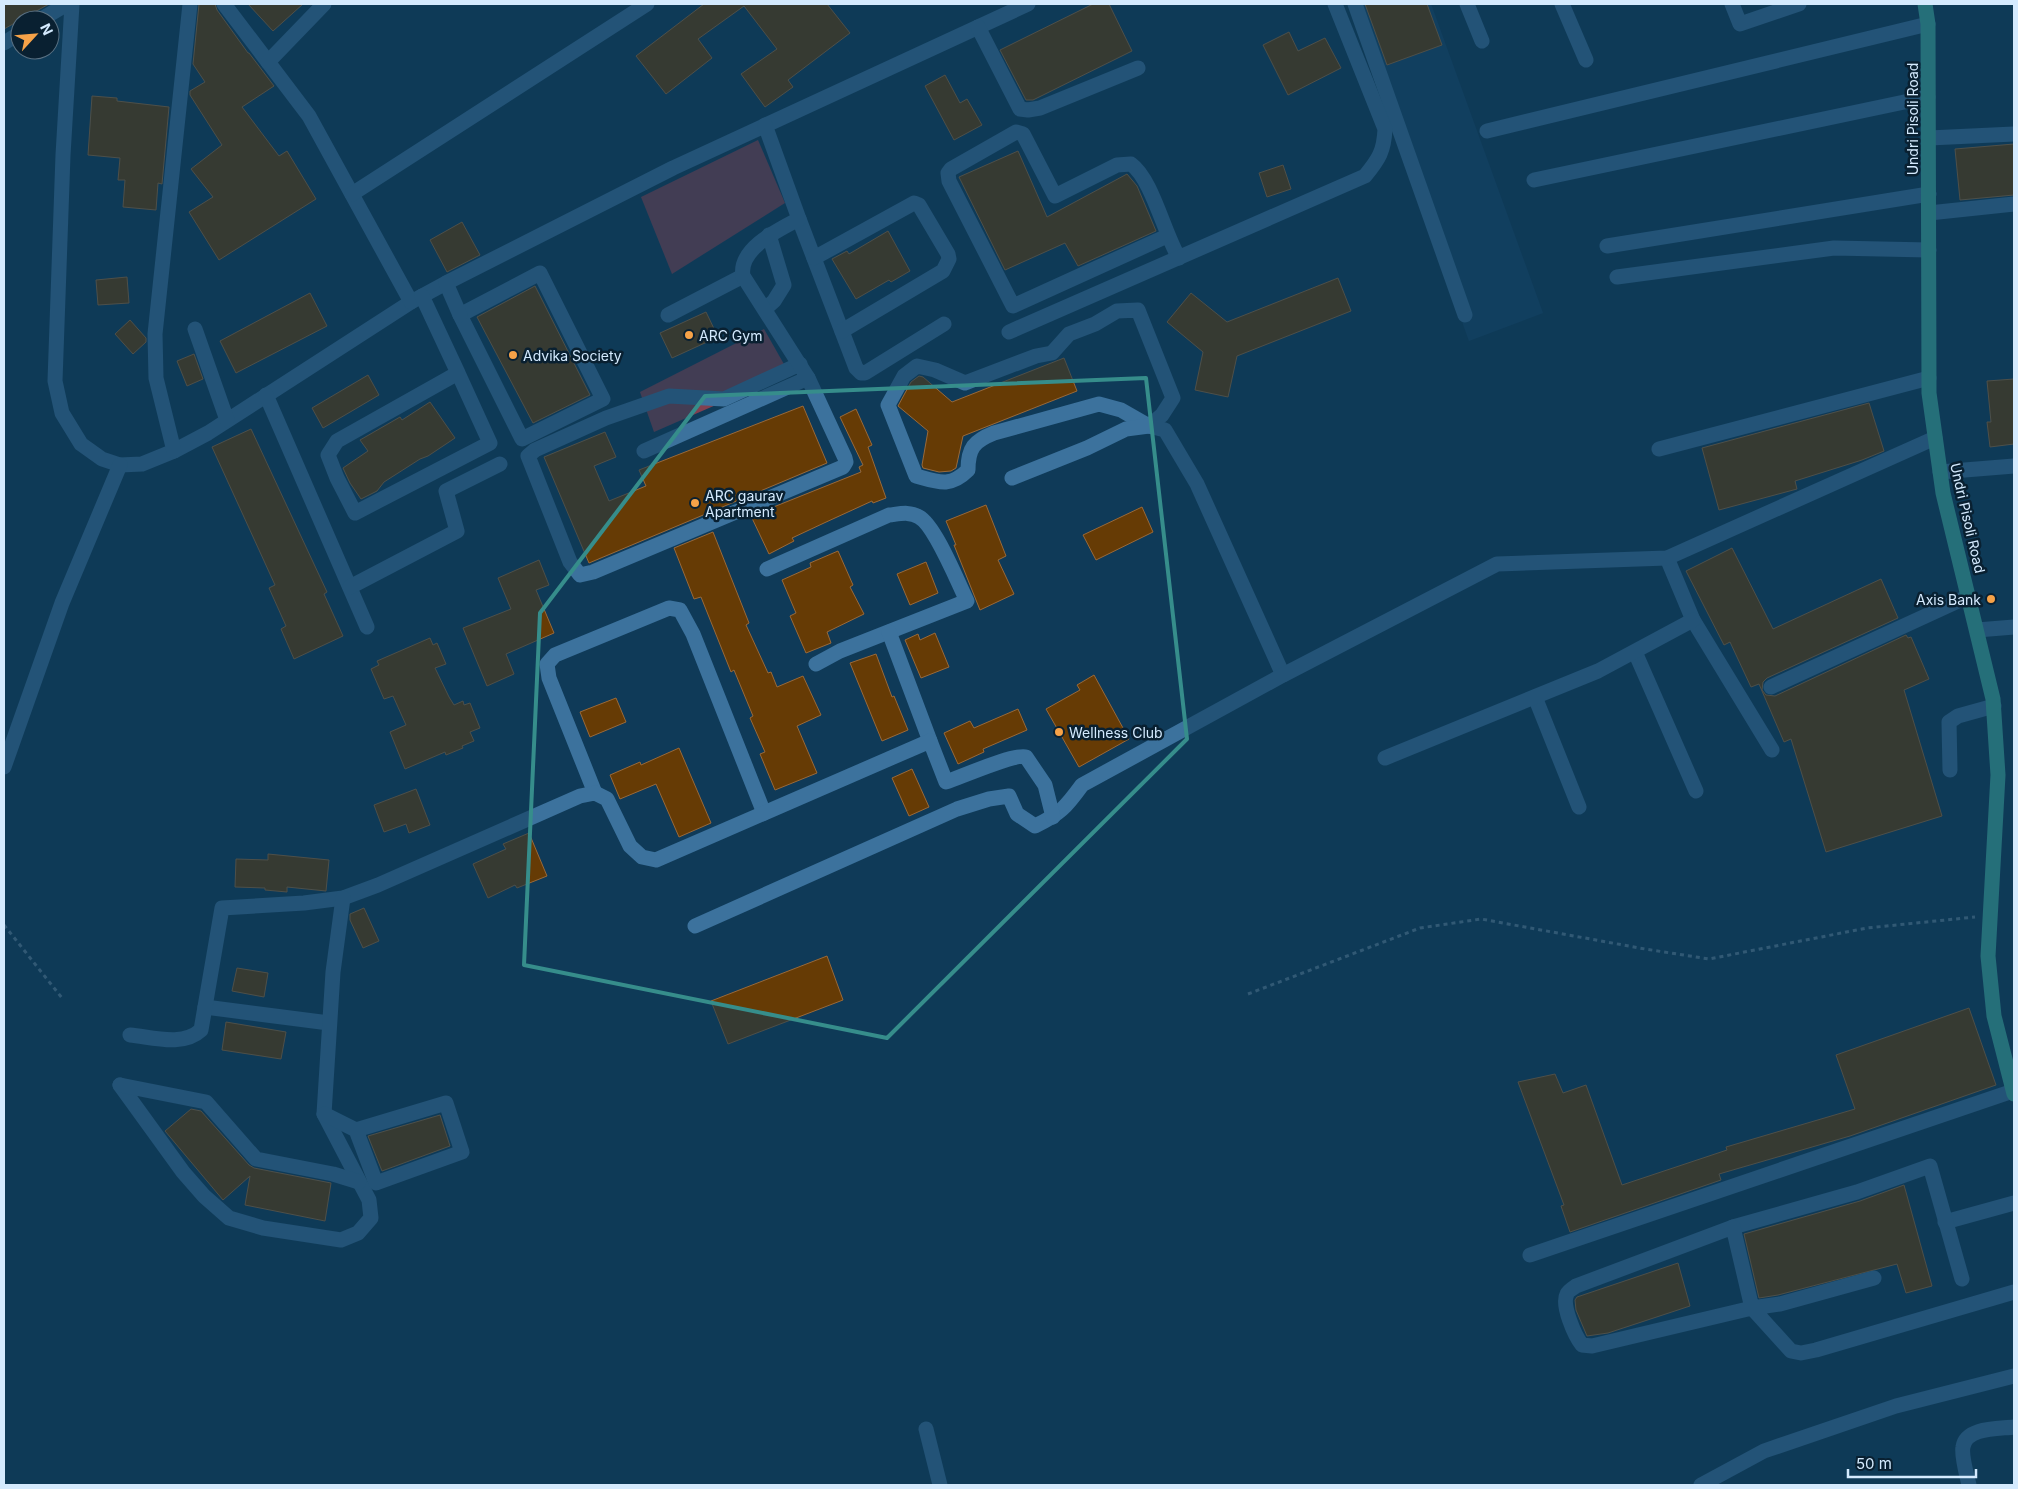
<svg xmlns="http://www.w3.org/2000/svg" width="2018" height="1489" viewBox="0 0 2018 1489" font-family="Inter,sans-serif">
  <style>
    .built { fill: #154669 }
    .green { fill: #814051 }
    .building { fill: #663b05; stroke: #996939 }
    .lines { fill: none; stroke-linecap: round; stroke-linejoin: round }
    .path { stroke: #5b7e98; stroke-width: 3; stroke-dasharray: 4 4; stroke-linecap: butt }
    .minor { stroke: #3c729d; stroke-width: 15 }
    .highway { stroke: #42afa2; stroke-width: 15 }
    .marked { fill: none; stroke: #368d8b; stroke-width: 4; stroke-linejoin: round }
    .poi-dot { fill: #f6a248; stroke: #092031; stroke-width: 2 }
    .labels { text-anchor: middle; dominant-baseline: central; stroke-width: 5; stroke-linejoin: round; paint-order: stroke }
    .street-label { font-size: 14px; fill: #d4eafe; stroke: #092031 }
    .poi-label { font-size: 14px; fill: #d4eafe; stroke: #092031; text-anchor: start }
  </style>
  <rect width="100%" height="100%" fill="#0f3a58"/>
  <path class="built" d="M1348,4H1431L1543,313L1469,341Z"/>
  <g class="green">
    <path d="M758,140L785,203L672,274L641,197Z"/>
    <path d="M764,329L789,373L654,432L640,392Z"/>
  </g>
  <g class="building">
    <path d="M4,4H49L4,29Z"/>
    <path d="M199,4H215L217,10L248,53H249L274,86L242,107L279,156L287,151L316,199L219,260L189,212L213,197L191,169L222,145L190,95V91L205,82L193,64Z"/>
    <path d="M248,4H303L273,31Z"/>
    <path d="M704,4H827L850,33L788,80L793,87L765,107L741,74L777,49L744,6L698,39L712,58L666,94L636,56Z"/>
    <path d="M1093,4H1109L1132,51L1033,100H1026L1000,50Z"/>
    <path d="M1365,4H1427L1442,45L1387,65Z"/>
    <path d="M1289,32L1298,51L1325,38L1341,68L1288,95L1263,45Z"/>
    <path d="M945,75L960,103L967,99L982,125L954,140L925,86Z"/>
    <path d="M92,96L117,98V101L169,107L162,184L158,183L156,210L123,207L125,180H118L120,158L88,155Z"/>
    <path d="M2014,144V195L1960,200L1955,149Z"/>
    <path d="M1018,151L1047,217L1127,174L1137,186L1156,231L1078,266L1065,243L1005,270L959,177Z"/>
    <path d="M1283,165L1291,189L1267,197L1259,173Z"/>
    <path d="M462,222L480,255L447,272L430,240Z"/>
    <path d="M888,231L910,271L891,282L889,280L856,299L832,259L847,251L849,254Z"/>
    <path d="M127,277L129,303L98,305L96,280Z"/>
    <path d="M1338,278L1351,311L1237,356L1228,397L1195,390L1203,352L1167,322L1191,293L1227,322Z"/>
    <path d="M535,286L590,395L533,423L477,317Z"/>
    <path d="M310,293L327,326L236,373L220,341Z"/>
    <path d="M706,312L718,337L672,358L660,333Z"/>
    <path d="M130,320L146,338V342L133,354L115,334Z"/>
    <path d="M194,354L203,379L187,386L177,361Z"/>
    <path d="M1064,358L1077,391L963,436L956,468L951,471L939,472L923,468L922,465L928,431L898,406L911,382L919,376L923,377L952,402Z"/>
    <path d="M368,375L379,395L323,428L312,408Z"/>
    <path d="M2014,379V444L1990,447L1987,422H1991L1987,381Z"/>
    <path d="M430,402L455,438L428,456L420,459L384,482L377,491L361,499L350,483L343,468L368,451L360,440L400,417L402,420Z"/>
    <path d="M1869,403L1884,451L1862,460L1795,481L1797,489L1719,510L1702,448Z"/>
    <path d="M803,406L827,463L589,563L544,457L605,432L616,457L594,466L609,501L646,486L639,470Z"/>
    <path d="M856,409L872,445L868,447L886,498L873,503L872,501L824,523L792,538L794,541L769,554L751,516L861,472L859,467L863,465L840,417Z"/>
    <path d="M251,429L327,592L324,594L343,636L294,659L281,629L286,626L269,588L275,585L212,447Z"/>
    <path d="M986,505L1006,556L998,560L1014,594L980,610L954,545H956L946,521Z"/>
    <path d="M1142,507L1153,532L1096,560L1083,535Z"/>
    <path d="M713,532L749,623L746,625L768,673L771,672L777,687L803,676L821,715L797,726L817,773L775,790L760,754L765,752L750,718L753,716L734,670L731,672L701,597L694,599L674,548Z"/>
    <path d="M1732,548L1773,629L1881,579L1898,618L1767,678L1763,682L1762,690L1766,695L1775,696L1906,635L1908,638L1911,637L1929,679L1904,690L1942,816L1826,852L1791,739L1784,742L1759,684L1751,687L1730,642L1724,645L1686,571Z"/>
    <path d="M838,551L853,585L850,587L864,614L827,632L831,643L806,653L790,616L796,613L782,580L811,567L810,563Z"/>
    <path d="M539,560L549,585L536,590L554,633L506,654L514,674L487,686L463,628L511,609L498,578Z"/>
    <path d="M926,562L938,593L910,605L897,574Z"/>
    <path d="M935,633L949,667L921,678L905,640L918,634L920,640Z"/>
    <path d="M430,638L433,645L437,643L446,664L435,668L449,697L454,705L463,701L464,705L470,703L480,728L470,732L474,741L462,746L463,748L446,755L445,752L405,769L390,732L406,725L393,696L384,699L371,669L379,665L377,661Z"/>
    <path d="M876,654L892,697L894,696L908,730L882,741L850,663Z"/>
    <path d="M1094,675L1129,739L1079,767L1046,709L1080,690L1077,685Z"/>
    <path d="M616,698L626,722L590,737L580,712Z"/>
    <path d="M1018,709L1027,730L983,749L984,752L958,764L944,733L970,721L974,728Z"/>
    <path d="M679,748L711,823L679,837L656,784L620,799L610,775L640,762L641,765Z"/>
    <path d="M912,769L929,807L909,816L892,778Z"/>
    <path d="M416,789L430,825L409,833L406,824L384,832L374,805Z"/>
    <path d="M529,833L547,876L517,888L515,885L488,898L473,864L506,849L503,844Z"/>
    <path d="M268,854L329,860L326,891L287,887V892L265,890V888L235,887L236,859L268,860Z"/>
    <path d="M364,908L379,941L363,948L350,920V914Z"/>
    <path d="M827,956L843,1000L728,1044L711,1001Z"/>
    <path d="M237,968L268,973L264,997L232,991Z"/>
    <path d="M1969,1008L1996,1085L1850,1136L1719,1174L1721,1180L1570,1232L1561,1206L1564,1205L1518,1082L1555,1074L1563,1093L1586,1085L1622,1185L1727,1150L1726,1147L1855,1109L1836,1055Z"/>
    <path d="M226,1022L286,1032L281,1059L222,1050Z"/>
    <path d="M191,1109L201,1111L249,1165L254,1168L331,1183L325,1221L245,1205L250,1176L223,1200L165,1131Z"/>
    <path d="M440,1115L450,1146L382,1171L368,1136Z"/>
    <path d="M1904,1185L1932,1286L1906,1293L1897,1264L1778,1295L1759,1298L1744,1234L1860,1201Z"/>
    <path d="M1678,1263L1690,1306L1608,1333L1587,1336L1576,1310L1575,1300L1577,1297Z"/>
  </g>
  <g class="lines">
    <g class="path">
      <path d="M4,925L62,998"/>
      <path d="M1248,994L1420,928L1481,919L1645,949L1709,959L1867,928L1975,917"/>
    </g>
    <g class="minor">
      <path d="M72,4L63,155L55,381L62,413L81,444L102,459L120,465L142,464L174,451L208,433L411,302L446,283L673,168L1028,4"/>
      <path d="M224,4L309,116L411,302"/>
      <path d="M1355,4L1465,315"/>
      <path d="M1467,4L1482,41"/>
      <path d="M1562,4L1586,60"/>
      <path d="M1732,4L1740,24L1799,4"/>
      <path d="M40,20L67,4"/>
      <path d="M978,27L1020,109L1028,110L1040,108L1138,68"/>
      <path d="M4,43L20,33"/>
      <path d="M268,62L324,4"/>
      <path d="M1487,131L1928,24"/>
      <path d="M1929,138L2014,134"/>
      <path d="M1534,180L1928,97"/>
      <path d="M352,194L647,4"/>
      <path d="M1929,213L2014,204"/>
      <path d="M799,219L856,368L861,373H865L944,324"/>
      <path d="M1167,236L1013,306L949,181L948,173L951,169L1016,132L1023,134L1055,196L1117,165L1131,164C1152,179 1164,233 1179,258"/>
      <path d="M1607,246L1929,194"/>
      <path d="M814,258L914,203L919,205L948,254L949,259L943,271L842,331"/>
      <path d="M540,273L603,399L522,439L460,315Z"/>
      <path d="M1617,277L1834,248L1929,250"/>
      <path d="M446,283L460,315"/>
      <path d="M422,296L458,373L337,441L328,455L337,478L355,513L490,443L458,373"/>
      <path d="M765,309L774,301L784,285L769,235"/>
      <path d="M1138,310L1173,398L1162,415L1149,426L1121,410L1099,404L994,433C974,441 968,448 968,470C950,488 938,482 916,476L888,405L904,376L917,366L935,370L965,383L1036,356L1052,353L1069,334L1095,324L1117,311Z"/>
      <path d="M668,315L743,276"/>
      <path d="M195,329L227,420"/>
      <path d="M1009,332L1365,176C1379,159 1384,151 1385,129L1335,4"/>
      <path d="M800,364L724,399L669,396L606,418L535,450L528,456L570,562L580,575L593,572L843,467L846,462L845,458L808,378"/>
      <path d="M266,395L367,627"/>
      <path d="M1659,449L1929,378"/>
      <path d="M174,451L156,378L155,334L190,4"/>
      <path d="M644,451L808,378L743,276C738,249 778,230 799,219L765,125"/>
      <path d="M1940,472L2014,466"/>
      <path d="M1012,478L1087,448L1126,429L1149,426L1165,430L1197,484L1283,675"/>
      <path d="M1667,558L1693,620L1772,750"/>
      <path d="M767,569L889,515C899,514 910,511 919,517C935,525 958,583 967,601L840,651L816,664"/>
      <path d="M350,587L457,531L446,491L500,464"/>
      <path d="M1977,630L2014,627"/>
      <path d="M889,632L930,741"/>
      <path d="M1635,652L1696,791"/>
      <path d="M1771,687L1969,596"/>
      <path d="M1535,697L1579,807"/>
      <path d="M1385,758L1598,671L1693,620"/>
      <path d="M4,767L62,603L120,465"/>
      <path d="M1950,770L1949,722L1958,716L1994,706"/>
      <path d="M595,793L549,678L547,664L555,655L669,608L680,610L693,634L764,813"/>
      <path d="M695,926L957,809L989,799L1009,796L1017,814L1035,826C1060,814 1066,807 1082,785L1283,675L1497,564L1667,558L1935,438"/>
      <path d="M205,1007L329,1023"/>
      <path d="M130,1035C152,1037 183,1047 201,1030L222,908L304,903L343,898L378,885L580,796L595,793L607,799L630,846L642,857L656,860L930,741L946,782C961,777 1015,753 1026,757L1045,785L1053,817"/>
      <path d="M120,1085L183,1172L204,1196L229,1218L263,1228L341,1240L358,1233L371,1218L369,1200L324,1114L333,972L343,898"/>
      <path d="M120,1085L206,1102L256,1159L333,1174L359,1182"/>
      <path d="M324,1114L356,1130L446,1103L462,1152L376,1183L356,1130"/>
      <path d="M1945,1222L2014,1203"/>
      <path d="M1733,1227L1857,1192L1930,1166L1962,1279"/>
      <path d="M1530,1255L2013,1091"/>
      <path d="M1874,1278L1780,1304L1752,1308L1733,1227L1576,1286C1573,1288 1568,1291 1567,1294C1561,1305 1575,1336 1582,1345L1592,1346L1752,1308L1791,1351L1801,1353L1816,1350L2014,1292"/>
      <path d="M926,1429L940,1485"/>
      <path d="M1701,1485L1764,1451L1896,1406L2014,1376"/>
      <path d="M1969,1485C1967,1476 1961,1455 1963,1447C1966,1427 1999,1429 2014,1427"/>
    </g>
    <path class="highway" d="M1925,4L1928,24L1929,393L1943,493L1993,699L1998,775L1988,956L1994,1016L2014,1094"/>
  </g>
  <path d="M0 0H2018V1489H0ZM1146,378L1187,739L887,1038L524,965L540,613L705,396Z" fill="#0f3a58" fill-opacity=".55" fill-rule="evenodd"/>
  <path class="marked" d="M1146,378L1187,739L887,1038L524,965L540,613L705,396Z"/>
  <g class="poi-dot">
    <circle cx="689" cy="335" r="5"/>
    <circle cx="513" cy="355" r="5"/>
    <circle cx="695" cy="503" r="5"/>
    <circle cx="1991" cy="599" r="5"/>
    <circle cx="1059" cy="732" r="5"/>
  </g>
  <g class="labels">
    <g class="street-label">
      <text transform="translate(1912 119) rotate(-90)">Undri Pisoli Road</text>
      <text transform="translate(1968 518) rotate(77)">Undri Pisoli Road</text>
    </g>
    <g class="poi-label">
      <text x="699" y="335">ARC Gym</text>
      <text x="523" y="355">Advika Society</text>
      <text x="705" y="495">ARC gaurav<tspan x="705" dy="16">Apartment</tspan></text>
      <text x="1981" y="599" text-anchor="end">Axis Bank</text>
      <text x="1069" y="732">Wellness Club</text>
    </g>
  </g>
  <rect width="2018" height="1489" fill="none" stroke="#d4eafe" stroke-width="10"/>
  <g transform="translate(35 35) rotate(64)"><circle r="24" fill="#092031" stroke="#5a7183"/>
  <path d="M0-4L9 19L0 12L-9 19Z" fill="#f6a248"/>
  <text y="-8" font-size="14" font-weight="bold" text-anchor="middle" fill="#d4eafe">N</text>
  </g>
  <path d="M1848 1469v8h128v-8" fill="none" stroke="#d4eafe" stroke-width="2.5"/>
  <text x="1856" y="1469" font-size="15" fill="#d4eafe" stroke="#092031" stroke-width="4" paint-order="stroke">50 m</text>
</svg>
